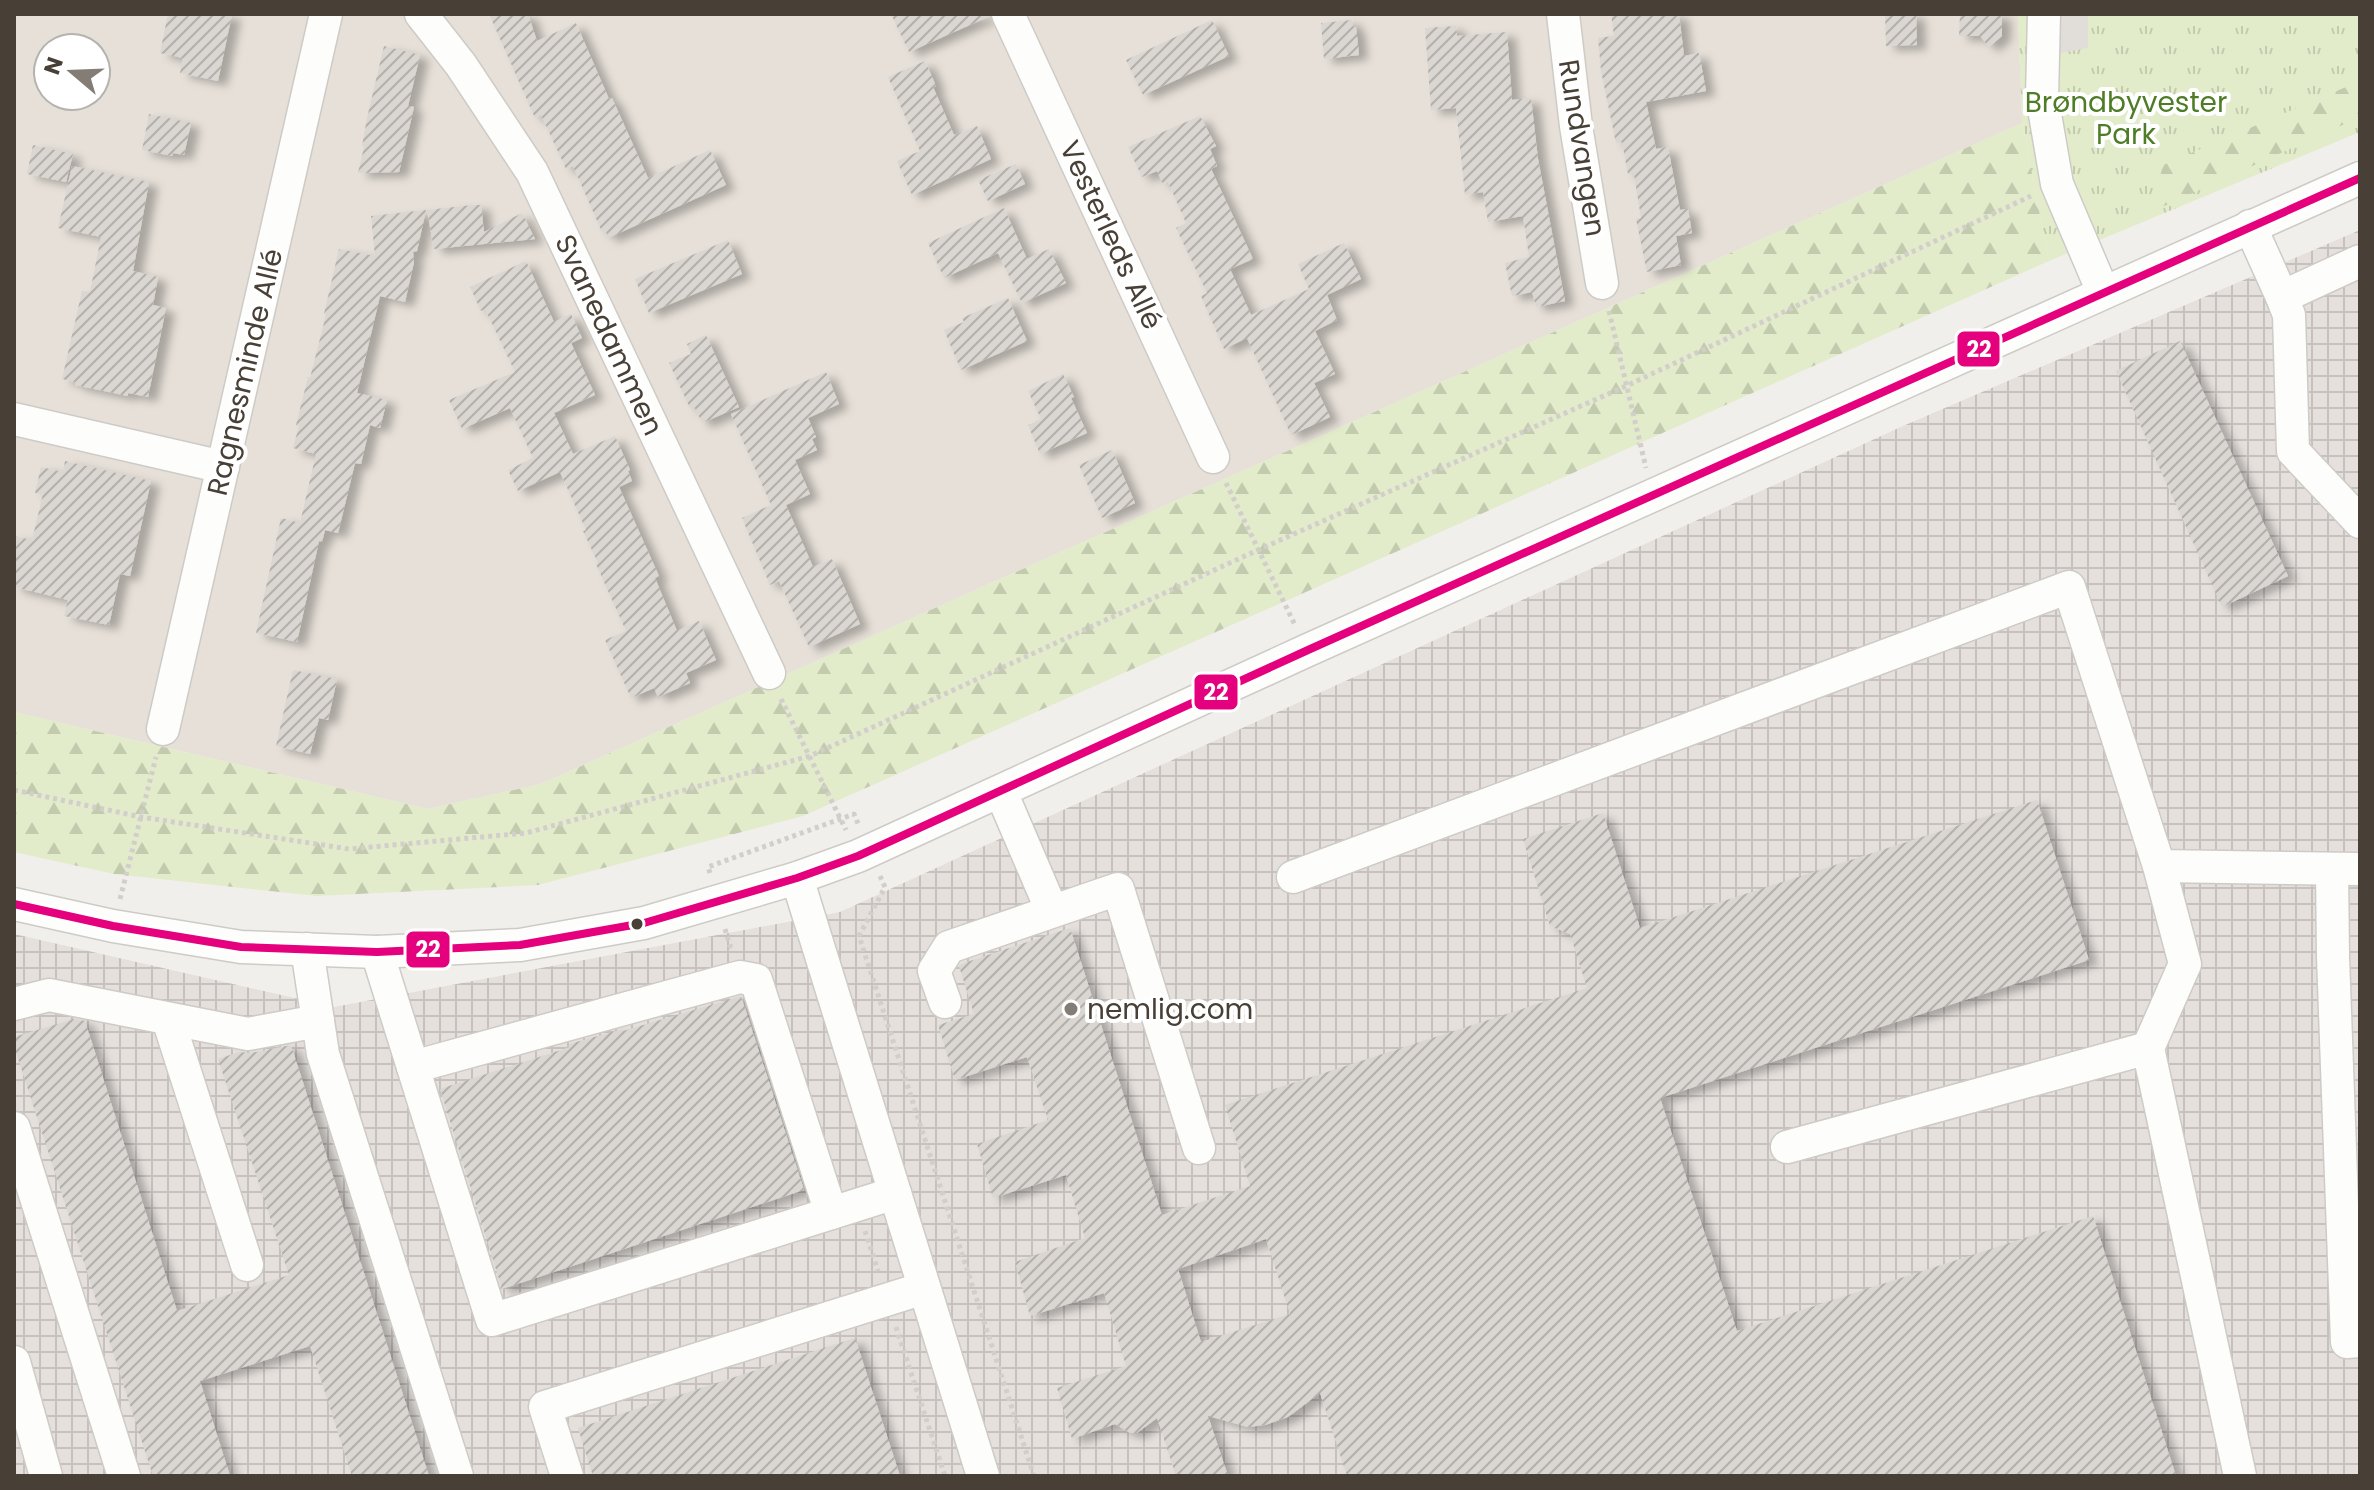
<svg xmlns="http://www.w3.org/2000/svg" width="2374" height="1490" viewBox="0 0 2374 1490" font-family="Poppins,sans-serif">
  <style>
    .residential { fill: #e6e0d8; fill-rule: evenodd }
    .industrial { fill: url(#industrial-grid) }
    .grass { fill: url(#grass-tufts) }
    .forest { fill: url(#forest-firs) }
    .parking { fill: #e1deda }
    .building { fill: url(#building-hatch); fill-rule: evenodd; filter: url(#shadow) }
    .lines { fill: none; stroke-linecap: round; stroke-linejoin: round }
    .minor-casing { stroke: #cecbc7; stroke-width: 35 }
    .path { stroke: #d2cecb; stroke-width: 5; stroke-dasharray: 4 4; stroke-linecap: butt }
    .minor { stroke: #fdfdfc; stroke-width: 32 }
    .bus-1-casing { stroke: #fff; stroke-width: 14 }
    .bus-1 { stroke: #e5007d; stroke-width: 8 }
    .bus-dot { fill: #484036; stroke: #fff; stroke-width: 3 }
    .poi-dot { fill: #837d75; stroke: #fff; stroke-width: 3 }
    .labels { text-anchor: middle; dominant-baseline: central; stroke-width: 8; stroke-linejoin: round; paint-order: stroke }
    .park-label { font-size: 28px; fill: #4f7c27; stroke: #fff }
    .street-label { font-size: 28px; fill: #484036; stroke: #fff }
    .poi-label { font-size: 28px; fill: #484036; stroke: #fff; text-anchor: start }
    .line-badge { stroke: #fff; stroke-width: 3 }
    .badge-label { font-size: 22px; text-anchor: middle; font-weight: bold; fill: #fff }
  </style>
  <defs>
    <pattern id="industrial-grid" width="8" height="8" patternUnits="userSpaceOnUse" patternTransform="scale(2)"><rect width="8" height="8" fill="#e5e0dc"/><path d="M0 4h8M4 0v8" fill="none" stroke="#c6c1bd"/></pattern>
    <pattern id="grass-tufts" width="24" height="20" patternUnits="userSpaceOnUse" patternTransform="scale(2)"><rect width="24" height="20" fill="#e2eccb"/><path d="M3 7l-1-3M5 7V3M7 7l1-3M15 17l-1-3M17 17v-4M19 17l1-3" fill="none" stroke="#c3cbaf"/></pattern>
    <pattern id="forest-firs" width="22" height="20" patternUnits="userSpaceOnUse" patternTransform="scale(2)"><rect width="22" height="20" fill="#e2eccb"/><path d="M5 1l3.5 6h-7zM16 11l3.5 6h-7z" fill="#c3cbaf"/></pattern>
    <pattern id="building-hatch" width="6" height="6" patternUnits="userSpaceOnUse" patternTransform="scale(2)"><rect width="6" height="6" fill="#dad6d2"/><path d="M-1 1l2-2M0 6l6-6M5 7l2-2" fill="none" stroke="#b3afab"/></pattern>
    <filter id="shadow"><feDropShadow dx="9" dy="5" stdDeviation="4" flood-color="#0004"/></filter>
  </defs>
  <rect width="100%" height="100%" fill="#f1efeb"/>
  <path class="residential" d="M14,14H2018L2022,123L541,784L428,809L14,712ZM48,48H96V96H48Z"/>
  <path class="industrial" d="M2360,230V1476H14V934L334,1007L840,912L1903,426Z"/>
  <path class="grass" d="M2018,14H2360V132L2049,261L2022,123Z"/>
  <g class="forest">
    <path d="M2360,81V117L2151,212L2163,165Z"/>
    <path d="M2022,123L2049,261L803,816L538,885L317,896L114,874L14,852V712L428,809L541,784Z"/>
  </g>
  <path class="parking" d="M2050,14H2088V48L2050,55Z"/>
  <g class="building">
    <path d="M168,14H232L218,81L180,73L183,58L160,53Z"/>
    <path d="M489,14H528L537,41L576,23L609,99L612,98L648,178L710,150L726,185L608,238L606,231L602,232L573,166L566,169L541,115L535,118Z"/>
    <path d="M891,14H989L990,16L909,52Z"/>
    <path d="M1611,14H1679L1684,56L1699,53L1706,91L1646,102L1656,149L1668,147L1680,210L1688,209L1692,233L1676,236L1681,265L1647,272L1636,219L1641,218L1634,174H1628L1622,142L1616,143L1601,71L1598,38L1614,36Z"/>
    <path d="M1885,14H1916L1917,45L1886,46Z"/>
    <path d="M1960,14H2002V36L1989,47L1980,36H1959Z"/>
    <path d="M1212,20L1229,56L1143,95L1126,60Z"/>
    <path d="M1352,20L1353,27H1356L1359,55L1324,59L1321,23Z"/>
    <path d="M1456,26L1457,36L1507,32L1512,100L1531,98L1538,159L1565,301L1536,307L1532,292L1512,296L1505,263L1529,257L1523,216L1488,222L1483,192L1465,195L1456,108L1431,110L1425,28Z"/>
    <path d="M384,46L420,55L408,106L414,107L399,172L358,173L364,147L362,146L367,118Z"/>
    <path d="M925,61L936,86L933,87L954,135L977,126L991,159L912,195L897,161L920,151L888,77Z"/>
    <path d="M149,114L191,123L184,155L173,153L172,156L142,150Z"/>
    <path d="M1200,116L1216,146L1210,149L1217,166L1211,169L1253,259L1230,269L1251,315L1309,289L1298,264L1344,243L1361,279L1327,295L1337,320L1315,331L1335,374L1314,383L1330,417L1291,435L1247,338L1224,349L1201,296L1207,293L1176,228L1186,223L1168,182L1163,184L1157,171L1142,177L1128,147Z"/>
    <path d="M33,145L73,154L66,182L27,174Z"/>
    <path d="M1016,164L1025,184L988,201L978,180Z"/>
    <path d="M72,166L149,182L133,271L158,277L153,305L166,308L148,397L128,393V396L75,385L76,382L62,379L82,291L90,292L101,237L58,228Z"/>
    <path d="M473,205H481L484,232L522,213L535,239L434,249L427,210Z"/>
    <path d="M1004,208L1027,259L1049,249L1066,283L1022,303L998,253L944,278L928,243Z"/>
    <path d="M426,210L417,251L413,252L414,262L405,302L380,296L357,393L387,400L380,428L370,425L361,464L355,463L338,533L325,530L322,542L319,541L297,642L256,633L281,518L300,523L316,454L293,448L299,426L296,425L308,377L310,378L326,315L324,314L339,249L375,256L371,216Z"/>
    <path d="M728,240L742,274L649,313L635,279Z"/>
    <path d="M526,261L554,322L571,314L582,338L571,343L595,395L554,413L573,454L615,436L630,470L628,471L632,481L619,487L659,576L655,578L677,631L699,621L716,660L686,673L690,683L658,697L654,688L631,698L605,640L626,631L596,564L598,563L583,531L586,530L560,472L518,491L508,470L533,458L510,408L462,429L449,400L515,372L485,309L481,311L470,287Z"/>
    <path d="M1008,298L1027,341L961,370L944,330L964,322L962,318Z"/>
    <path d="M706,335L739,407L702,423L694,406L690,408L669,363L691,354L687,344Z"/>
    <path d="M2180,341L2288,576L2222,607L2116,371Z"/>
    <path d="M826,372L839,404L808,418L816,437L812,439L817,450L795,460L810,494L786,505L813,567L832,559L860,624L809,647L779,581L770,585L742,518L771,505L731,414Z"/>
    <path d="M1063,374L1074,397L1071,398L1087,433L1040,454L1028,425L1041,419L1028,391Z"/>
    <path d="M1112,450L1135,503L1102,518L1079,465Z"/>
    <path d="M65,461L151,481L130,576L120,574L109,625L64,616L68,600L14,587V536L32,540L43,494L35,493L41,467L63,472Z"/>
    <path d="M293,670L337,679L328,720L319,718L310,754L276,746Z"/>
    <path d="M2037,800L2089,960L1660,1098L1737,1331L2093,1216L2176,1476H1347L1320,1393L1288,1417L1265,1425L1248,1427L1208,1416L1228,1476H1176L1157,1418L1137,1433H1130L1115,1424L1072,1439L1057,1388L1126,1366L1104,1293L1030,1316L1015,1262L1085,1238L1066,1175L993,1198L977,1144L1048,1120L1027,1057L955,1080L938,1025L974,1014L959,966L961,964L1070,928L1162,1215L1250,1186L1225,1105L1587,988L1570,934L1550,926L1523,839L1603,813L1640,928ZM1266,1239L1290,1314L1201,1342L1178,1269Z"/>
    <path d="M741,996L804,1190L502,1289L440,1089L570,1047L569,1044L623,1029V1031Z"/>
    <path d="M74,1019L85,1021L177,1311L289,1275L218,1059L239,1052L251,1053L291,1045L429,1476H352L310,1346L200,1381L230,1476H153L14,1046V1037Z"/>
    <path d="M855,1338L900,1476H593L578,1428Z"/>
  </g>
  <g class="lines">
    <defs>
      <g id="minor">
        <path d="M421,14L461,65L532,172L769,673"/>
        <path d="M1008,14L1213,457"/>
        <path d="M1563,14L1576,126L1602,283"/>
        <path d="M2044,14L2042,97L2057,184L2103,292"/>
        <path d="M2250,226L2282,297L2360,261"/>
        <path d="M2282,297L2289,315L2293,451L2360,522"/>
        <path d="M14,419L223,467"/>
        <path d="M163,729L326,14"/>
        <path d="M1001,792L1052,911"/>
        <path d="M2159,866L2185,964L2148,1048L2240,1476"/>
        <path d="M2332,869L2333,957L2347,1342L2360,1341"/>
        <path d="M1293,877L2069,587L2159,866L2360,869"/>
        <path d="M797,878L983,1476"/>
        <path d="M14,904L113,926L241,947L377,952L520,945L644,923L797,878L858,856L1308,650L2360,178"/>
        <path d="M307,949L323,1054L457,1476"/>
        <path d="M377,952L492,1320L895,1193"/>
        <path d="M945,1002L934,971L949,947L1118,889L1199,1148"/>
        <path d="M14,1004L49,995L248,1034L318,1021"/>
        <path d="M168,1019L247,1265"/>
        <path d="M413,1067L740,977L756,980L831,1213"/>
        <path d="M14,1128L124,1476"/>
        <path d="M1787,1147L2148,1048"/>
        <path d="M14,1362L46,1476"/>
        <path d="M567,1476L545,1407L924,1288"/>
      </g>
    </defs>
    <use href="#minor" class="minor-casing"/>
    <g class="path">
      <path d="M1609,311L1646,468"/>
      <path d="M1226,483L1295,625"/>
      <path d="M781,699L846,830"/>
      <path d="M14,790L141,817L349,849L526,833L810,756L1258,550L1626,386L2031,196"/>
      <path d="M710,873L708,867L854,814L859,826"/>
      <path d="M880,876L885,887L859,936L1034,1476"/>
      <path d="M120,899L156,757"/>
      <path d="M725,929L730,946L734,948"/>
      <path d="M865,1231L878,1271"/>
      <path d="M896,1327L945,1476"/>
    </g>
    <use href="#minor" class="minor"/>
    <defs>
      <path id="bus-1" d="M14,904L113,926L241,947L377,952L520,945L644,923L797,878L858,856L1308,650L2360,178"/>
    </defs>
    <use href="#bus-1" class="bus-1-casing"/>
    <use href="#bus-1" class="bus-1"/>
  </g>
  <circle class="bus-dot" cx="637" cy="924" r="7"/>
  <circle class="poi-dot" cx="1071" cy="1009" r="8"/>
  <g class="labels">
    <g class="park-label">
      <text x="2126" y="102">Brøndbyvester<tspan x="2126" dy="32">Park</tspan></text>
    </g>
    <g class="street-label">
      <text transform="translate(1582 148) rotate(81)">Rundvangen</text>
      <text transform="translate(1111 235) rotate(65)">Vesterleds Allé</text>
      <text transform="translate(609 335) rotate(65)">Svanedammen</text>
      <text transform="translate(245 372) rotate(-77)">Ragnesminde Allé</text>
    </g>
    <g class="poi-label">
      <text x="1087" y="1009">nemlig.com</text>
    </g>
  </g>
  <g class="line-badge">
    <rect x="1956" y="330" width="45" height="38" rx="8" fill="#e5007d"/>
    <rect x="1193" y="673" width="46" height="38" rx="8" fill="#e5007d"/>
    <rect x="405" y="930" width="46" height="39" rx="8" fill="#e5007d"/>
  </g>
  <g class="badge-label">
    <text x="1979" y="357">22</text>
    <text x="1216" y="700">22</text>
    <text x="428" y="957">22</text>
  </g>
  <rect width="2374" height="1490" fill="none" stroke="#484036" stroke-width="32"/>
  <g transform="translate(72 72) rotate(289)"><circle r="38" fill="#ffffff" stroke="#b6b3af" stroke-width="2"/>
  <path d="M0-6L14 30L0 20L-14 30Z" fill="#837d75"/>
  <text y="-12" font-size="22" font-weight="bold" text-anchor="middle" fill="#484036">N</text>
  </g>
</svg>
